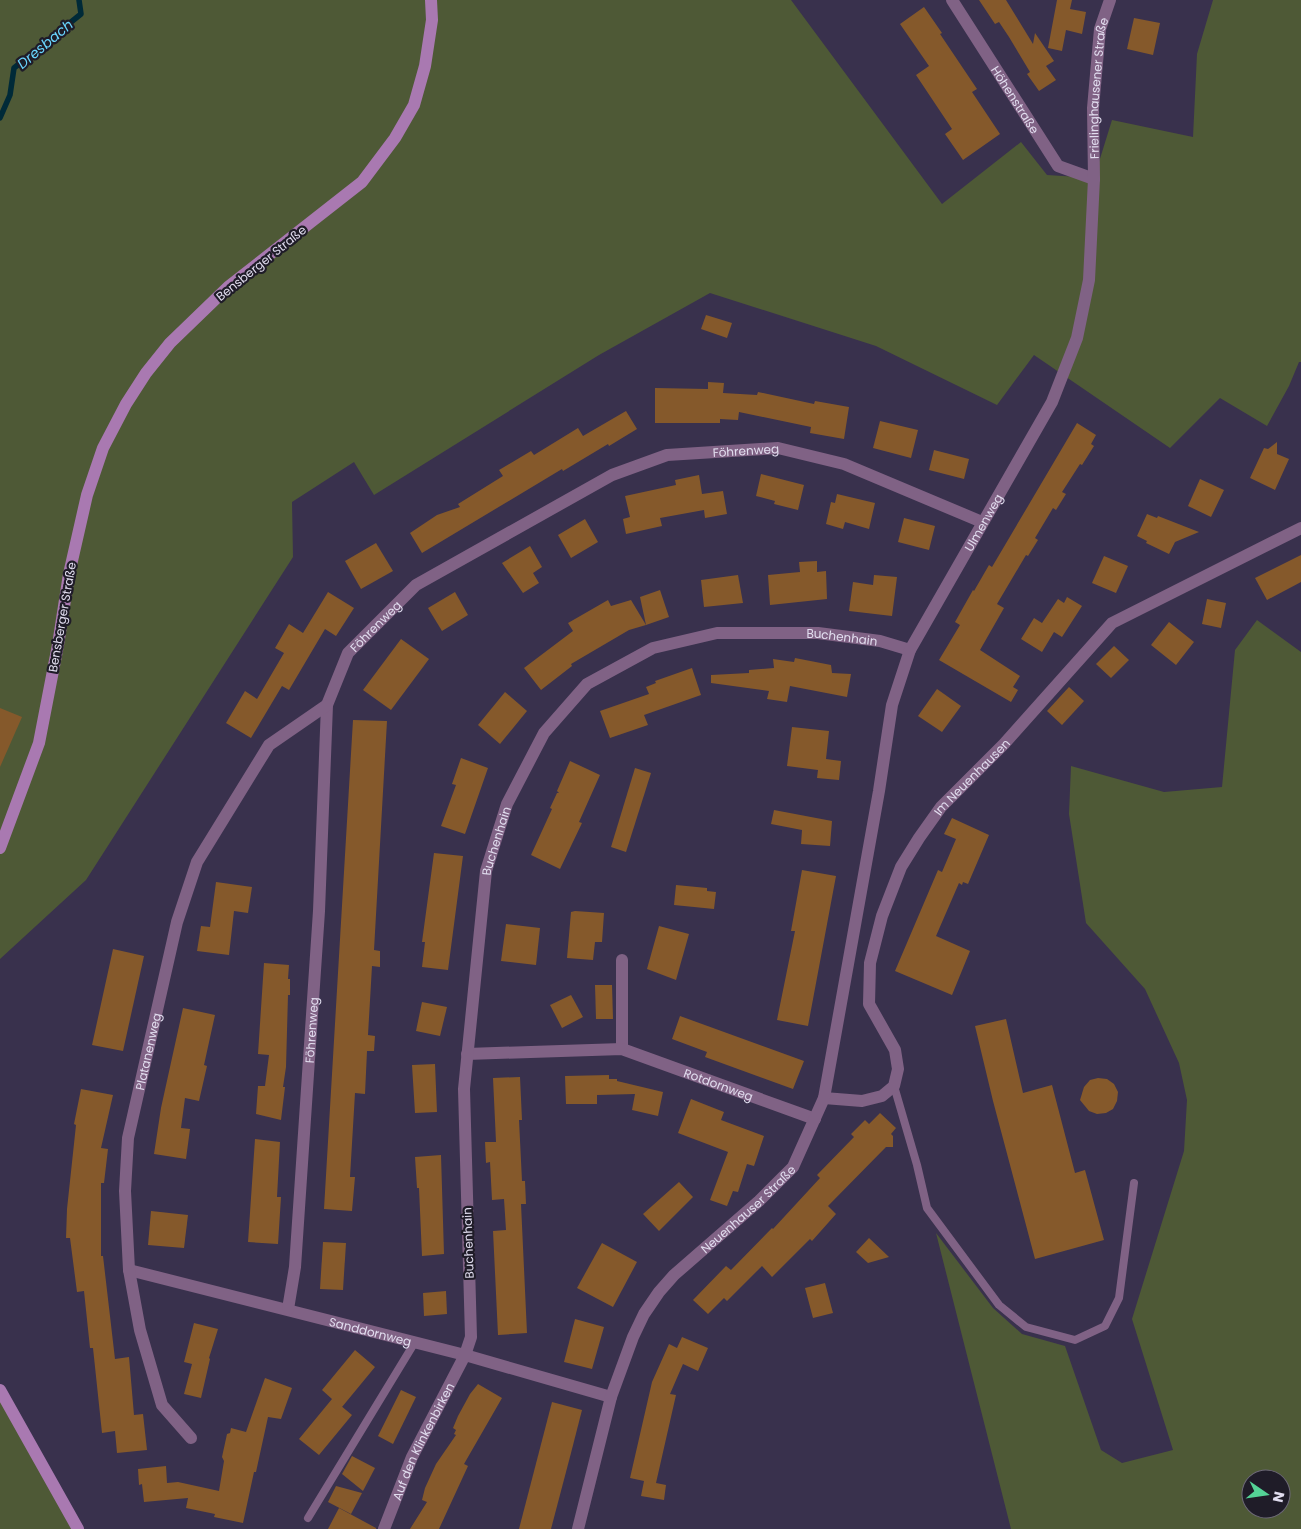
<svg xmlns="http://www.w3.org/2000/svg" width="1301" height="1529" viewBox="0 0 1301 1529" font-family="Poppins,sans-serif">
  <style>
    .green { fill: #4e5936; fill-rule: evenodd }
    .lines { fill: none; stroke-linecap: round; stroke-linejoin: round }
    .stream { stroke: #002a38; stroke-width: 5.5 }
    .building { fill: #85592b }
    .lane { stroke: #806285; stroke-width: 8 }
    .street { stroke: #806285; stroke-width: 12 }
    .secondary { stroke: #a979b1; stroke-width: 12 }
    .labels { text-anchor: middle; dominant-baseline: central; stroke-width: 4.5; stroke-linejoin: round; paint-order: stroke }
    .street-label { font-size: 12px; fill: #e1ddef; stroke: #1f1c28 }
    .water-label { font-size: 14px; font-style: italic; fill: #69d5fe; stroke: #1f1c28 }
  </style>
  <rect width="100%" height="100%" fill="#39314d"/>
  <g class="green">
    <path d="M0,0H791L942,204L1021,142L1047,175L1094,178L1112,120L1193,137L1197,54L1213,0H1301V362H1299L1289,386L1267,426L1220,398L1170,448L1034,355L997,405L876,346L710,293L599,355L374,495L354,462L292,502L293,557L86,880L0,959Z"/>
    <path d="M1257,620L1301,652V1529H1011L936,1233L993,1308L1022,1334L1065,1346L1101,1450L1122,1463L1173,1450L1132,1319L1184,1151L1187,1100L1179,1063L1145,989L1086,923L1069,814L1071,766L1164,792L1222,787L1235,650ZM1251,1479H1281V1509H1251Z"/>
    <path d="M0,1390L78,1529H0Z"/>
  </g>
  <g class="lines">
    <path class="stream" d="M0,118L10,95L14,68L81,14L79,0"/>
  </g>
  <g class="building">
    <path d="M979,0H1006L1033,44L1035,33L1054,61L1046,66L1056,80L1039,91L1027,74L1030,72L1009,37L999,22L995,24Z"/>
    <path d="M1057,0H1072L1070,9L1086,12L1082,34L1066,30L1062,51L1048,48Z"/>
    <path d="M924,7L942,33L940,34L977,89L972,92L1000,134L963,160L945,134L952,129L916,75L929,66L900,24Z"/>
    <path d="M1134,18L1160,23L1153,55L1127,49Z"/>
    <path d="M706,315L732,323L727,338L701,329Z"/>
    <path d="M708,382L724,383L723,393L757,395L758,392L814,404L815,401L849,407L844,439L810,433L811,427L739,412L738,420L720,419V423H655V388L708,389Z"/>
    <path d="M626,411L637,429L609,446L608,444L563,471L562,469L422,553L410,533L437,515L460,507L458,504L503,476L499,470L531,451L534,455L578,428L583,436Z"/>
    <path d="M880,421L918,430L911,458L873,448Z"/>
    <path d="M1077,423L1096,435L1091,444L1094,446L1082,465L1080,464L1062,492L1066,494L1056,510L1053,508L1035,538L1038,540L1028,556L1026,555L997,604L1004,608L980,650L1020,676L1013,687L1018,690L1011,702L939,660L960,625L955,622L973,590L974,591L989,565L992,567Z"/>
    <path d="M1277,442V454L1289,459L1275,490L1250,478L1264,448L1268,449Z"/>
    <path d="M934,450L969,459L964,479L929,470Z"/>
    <path d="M761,474L804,485L798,510L774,504L775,501L756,496Z"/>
    <path d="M699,475L702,494L723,491L727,514L705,518L704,510L660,518L662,526L626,534L623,519L630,517L625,496L676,485L675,480Z"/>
    <path d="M1200,479L1224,490L1211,517L1188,506Z"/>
    <path d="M837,494L875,503L869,529L845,522L843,529L826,524L831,502L835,503Z"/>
    <path d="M1147,514L1157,518L1158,516L1199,532L1175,542L1169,554L1146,543L1147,541L1137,536Z"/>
    <path d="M904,518L935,526L929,550L898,542Z"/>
    <path d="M585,519L598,542L571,558L558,535Z"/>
    <path d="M376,543L393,571L361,589L345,561Z"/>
    <path d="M530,546L542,567L533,573L539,583L523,593L502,563Z"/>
    <path d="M1301,555V582L1267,600L1255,578Z"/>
    <path d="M1104,556L1128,566L1116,593L1092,583Z"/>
    <path d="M817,561V572L826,571L827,599L770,605L768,575L800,572L799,562Z"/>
    <path d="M738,575L743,603L704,607L701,580Z"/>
    <path d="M874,575L897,577L892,616L849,611L853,582L873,585Z"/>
    <path d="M660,590L669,617L646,625L640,597Z"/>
    <path d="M328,592L354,608L336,636L325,629L289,690L282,686L251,738L226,723L245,691L257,699L284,653L275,648L289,624L303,633Z"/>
    <path d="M455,592L468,615L442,631L428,608Z"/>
    <path d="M1067,597L1082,606L1062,637L1054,632L1042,652L1021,639L1034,618L1042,623L1058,599L1064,603Z"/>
    <path d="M1207,599L1226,603L1221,628L1202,624Z"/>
    <path d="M608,600L611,606L631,600L646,625L629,630L571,664L572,666L541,690L524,668L573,631L568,623Z"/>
    <path d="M1169,622L1194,642L1176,665L1151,645Z"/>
    <path d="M401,639L429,659L391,710L363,690Z"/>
    <path d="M1114,646L1129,660L1111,678L1096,664Z"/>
    <path d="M795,658L831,665L832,673L851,674L847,697L790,686L787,702L767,699L769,691L711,683V675L749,673V670L774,668L773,659L794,662Z"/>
    <path d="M692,668L701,695L644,715L648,725L610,738L600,711L649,694L646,687L656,683L655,681Z"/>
    <path d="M1069,687L1084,701L1062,725L1047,711Z"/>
    <path d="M937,689L961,706L942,732L918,716Z"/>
    <path d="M505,692L527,711L500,744L478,725Z"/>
    <path d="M0,708L22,717L0,767Z"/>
    <path d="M353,720L387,721L374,950L380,951V967L372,966L368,1035L375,1036L374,1051H367L365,1094L355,1093L350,1177H355L352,1211L324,1209Z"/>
    <path d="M792,727L829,731L826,759L841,761L839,780L817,778L818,770L787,766Z"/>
    <path d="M461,758L488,768L465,834L441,826L456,785L452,784Z"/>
    <path d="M570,761L600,775L579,822L582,823L560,869L531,855L552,809L550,808L557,793H559L557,791Z"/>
    <path d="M635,768L651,773L626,852L611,847Z"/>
    <path d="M774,810L832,821L830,846L801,844L802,830L771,824Z"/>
    <path d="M952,818L989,835L968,884L963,882L962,885L959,883L936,936L970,951L952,995L895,971L938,870L942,872L956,839L944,834Z"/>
    <path d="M434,853L463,856L448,970L422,967L425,942H422Z"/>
    <path d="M802,870L836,876L808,1026L777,1020L795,931H791Z"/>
    <path d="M216,882L252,887L248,913L234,911L229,955L197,951L201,926L210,927Z"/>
    <path d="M676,885L707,888V891L716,892L714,909L674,905Z"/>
    <path d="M575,911L604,913L602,942H595L593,960L567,958L571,912Z"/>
    <path d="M506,924L540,928L536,965L501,961Z"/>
    <path d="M659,926L689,934L676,980L647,969Z"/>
    <path d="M113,949L144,956L123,1051L92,1045Z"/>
    <path d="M264,963L289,965L288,979H290V995H288L286,1067L283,1087H285L281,1120L256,1114L258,1086H265L269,1055L258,1054Z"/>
    <path d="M595,985H612L613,1019H596Z"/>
    <path d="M571,995L583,1017L562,1028L550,1005Z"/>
    <path d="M422,1002L447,1007L440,1036L416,1031Z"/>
    <path d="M183,1008L215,1015L204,1065L207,1066L199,1101L185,1098L181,1128L190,1129L186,1159L154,1154L161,1108Z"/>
    <path d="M680,1016L804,1061L793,1089L705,1057L707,1052L672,1039Z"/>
    <path d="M1006,1019L1023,1093L1052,1085L1075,1173L1085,1170L1104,1240L1035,1259L993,1101L975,1026Z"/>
    <path d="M435,1064L437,1112L415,1113L412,1065Z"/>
    <path d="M609,1075V1079H617V1081L663,1092L658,1116L632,1110L635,1094L597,1095V1104H566L565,1076Z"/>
    <path d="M520,1077L522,1120H519L522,1181H525L526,1204H521L527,1333L498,1335L493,1231L506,1230L504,1199L492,1200L490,1162L486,1163L485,1142H496L493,1078Z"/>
    <path d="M1098,1078L1107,1079L1114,1084L1118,1092L1117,1101L1113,1109L1106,1113L1097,1114L1089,1111L1080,1100L1084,1087L1090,1080Z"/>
    <path d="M81,1089L113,1095L101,1148L108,1149L104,1183H101V1256H103L115,1359L129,1357L134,1415L143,1414L147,1450L117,1453L115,1431L102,1433L93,1348H90L84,1291L77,1292L70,1238H66L67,1209L76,1125L74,1124Z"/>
    <path d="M691,1099L724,1112L721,1120L764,1136L754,1166L747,1164L738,1192L733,1191L727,1206L710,1200L728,1152L678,1133Z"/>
    <path d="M880,1113L896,1128L891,1134L893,1136V1147H886L828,1206L836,1214L812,1241L810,1239L772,1277L762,1266L727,1301L724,1298L708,1314L693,1300L726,1266L731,1270L772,1228L773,1229L820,1178L817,1175L854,1137L851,1134L865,1120L869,1124Z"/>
    <path d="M255,1139L280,1142L277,1197H281L278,1244L248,1242Z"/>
    <path d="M441,1155L444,1254L422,1256L419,1188H417L415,1157Z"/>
    <path d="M679,1182L693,1197L659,1231L643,1214Z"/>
    <path d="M151,1211L188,1215L184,1248L148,1245Z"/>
    <path d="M869,1238L889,1257L868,1263L856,1252Z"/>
    <path d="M323,1242L346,1243L343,1290L320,1289Z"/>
    <path d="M602,1243L637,1262L613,1307L577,1288Z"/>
    <path d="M825,1283L833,1313L813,1318L805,1288Z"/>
    <path d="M446,1291L447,1314L424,1316L423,1293Z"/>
    <path d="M575,1319L604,1327L592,1369L564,1362Z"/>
    <path d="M194,1323L218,1329L209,1358L210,1359L201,1398L184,1394L192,1364L184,1362Z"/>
    <path d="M682,1337L708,1348L698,1371L683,1364L670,1394L676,1395L656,1483L666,1485L664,1500L641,1496L644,1481L630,1478L652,1382L669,1344L677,1348Z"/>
    <path d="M355,1350L375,1367L342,1407L340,1405L352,1415L319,1455L299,1439L332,1399L322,1390Z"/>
    <path d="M265,1378L292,1388L281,1419L268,1417L256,1472H254L243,1523L214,1517L215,1514L186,1508L188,1498L144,1502L142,1484L139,1485L138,1469L166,1466L167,1483L178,1482L219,1491L224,1461L222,1457L227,1434L230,1433L231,1428L246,1432Z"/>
    <path d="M478,1384L502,1398L464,1464L468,1466L439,1529H410L427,1502L422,1500L425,1488L436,1464L456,1435L454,1434L456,1430L453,1428L458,1416L470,1394Z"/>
    <path d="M401,1390L416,1397L393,1444L378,1436Z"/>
    <path d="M552,1402L582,1410L571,1453L551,1529H519Z"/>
    <path d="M352,1456L375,1468L363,1491L342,1474Z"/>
    <path d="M336,1486L362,1493L351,1514L328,1502Z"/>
    <path d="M339,1508L376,1528V1529H328Z"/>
  </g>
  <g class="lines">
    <g class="lane">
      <path d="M894,1086L917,1165L927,1208L999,1305L1026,1327L1075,1340L1105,1326L1119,1298L1134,1183"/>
      <path d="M308,1518L415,1342"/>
    </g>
    <g class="street">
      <path id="s1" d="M952,0L1058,166L1094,179"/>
      <path d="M622,960V1049"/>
      <path id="s2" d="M467,1054L622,1049L815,1119"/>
      <path id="s3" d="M824,1098L862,1101L882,1096L894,1086L898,1069L895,1050L869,1004L870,963L882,916L901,867L919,838L941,807L1004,744L1112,623L1301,528"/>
      <path id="s4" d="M129,1270L465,1355L611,1397"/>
      <path id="s5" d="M288,1309L295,1267L319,911L327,705L348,653L416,585L612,475L667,455L778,448L844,464L982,522"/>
      <path id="s6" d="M191,1438L162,1405L140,1330L129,1270L125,1191L128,1138L177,922L197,862L269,745L327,705"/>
      <path id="s7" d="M384,1529L412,1457L465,1355L471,1337L464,1089L486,871L507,804L544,733L587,684L653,648L717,633H818L880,641L910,650"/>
      <path id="s8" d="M578,1529L611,1397L633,1337L644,1314L659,1292L674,1275L759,1201L793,1167L824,1098L879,791L892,705L910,650L1052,402L1077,338L1089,280L1094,179L1093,108L1100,29L1110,0"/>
    </g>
    <g class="secondary">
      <path d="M0,848L39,743L58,645L69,574L87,495L103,448L126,404L146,373L170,343L228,287L362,182L395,138L414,105L425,66L432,20L431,0"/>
      <path d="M0,1390L78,1529"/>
    </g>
  </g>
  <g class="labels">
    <g class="street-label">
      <text stroke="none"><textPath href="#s8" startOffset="1574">Frielinghausener Straße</textPath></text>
      <text stroke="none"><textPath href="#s1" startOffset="118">Höhenstraße</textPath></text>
      <text transform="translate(261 263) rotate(-39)">Bensberger Straße</text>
      <text stroke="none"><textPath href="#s5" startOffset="1120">Föhrenweg</textPath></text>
      <text stroke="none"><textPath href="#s8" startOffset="1115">Ulmenweg</textPath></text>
      <text transform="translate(62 617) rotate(-80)">Bensberger Straße</text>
      <text stroke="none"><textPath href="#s5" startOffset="700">Föhrenweg</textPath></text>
      <text stroke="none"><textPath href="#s7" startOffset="1160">Buchenhain</textPath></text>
      <text stroke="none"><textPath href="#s3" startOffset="421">Im Neuenhausen</textPath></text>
      <text stroke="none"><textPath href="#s7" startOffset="710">Buchenhain</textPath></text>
      <text stroke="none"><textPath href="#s5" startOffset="280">Föhrenweg</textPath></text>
      <text stroke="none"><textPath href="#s6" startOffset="404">Platanenweg</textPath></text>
      <text stroke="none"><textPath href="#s2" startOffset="258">Rotdornweg</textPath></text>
      <text stroke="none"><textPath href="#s8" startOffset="374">Neuenhauser Straße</textPath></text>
      <text transform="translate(468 1243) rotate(-92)">Buchenhain</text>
      <text stroke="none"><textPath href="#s4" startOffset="249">Sanddornweg</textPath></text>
      <text stroke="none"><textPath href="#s7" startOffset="96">Auf den Klinkenbirken</textPath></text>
    </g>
    <g class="water-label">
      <text transform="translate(45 44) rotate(-40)">Dresbach</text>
    </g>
  </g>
  <g transform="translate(1266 1494) rotate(103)"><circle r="24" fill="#1f1c28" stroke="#6d6978"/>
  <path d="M0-4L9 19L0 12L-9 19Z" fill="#54d396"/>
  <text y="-8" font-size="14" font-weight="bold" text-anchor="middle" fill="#e1ddef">N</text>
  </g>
</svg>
